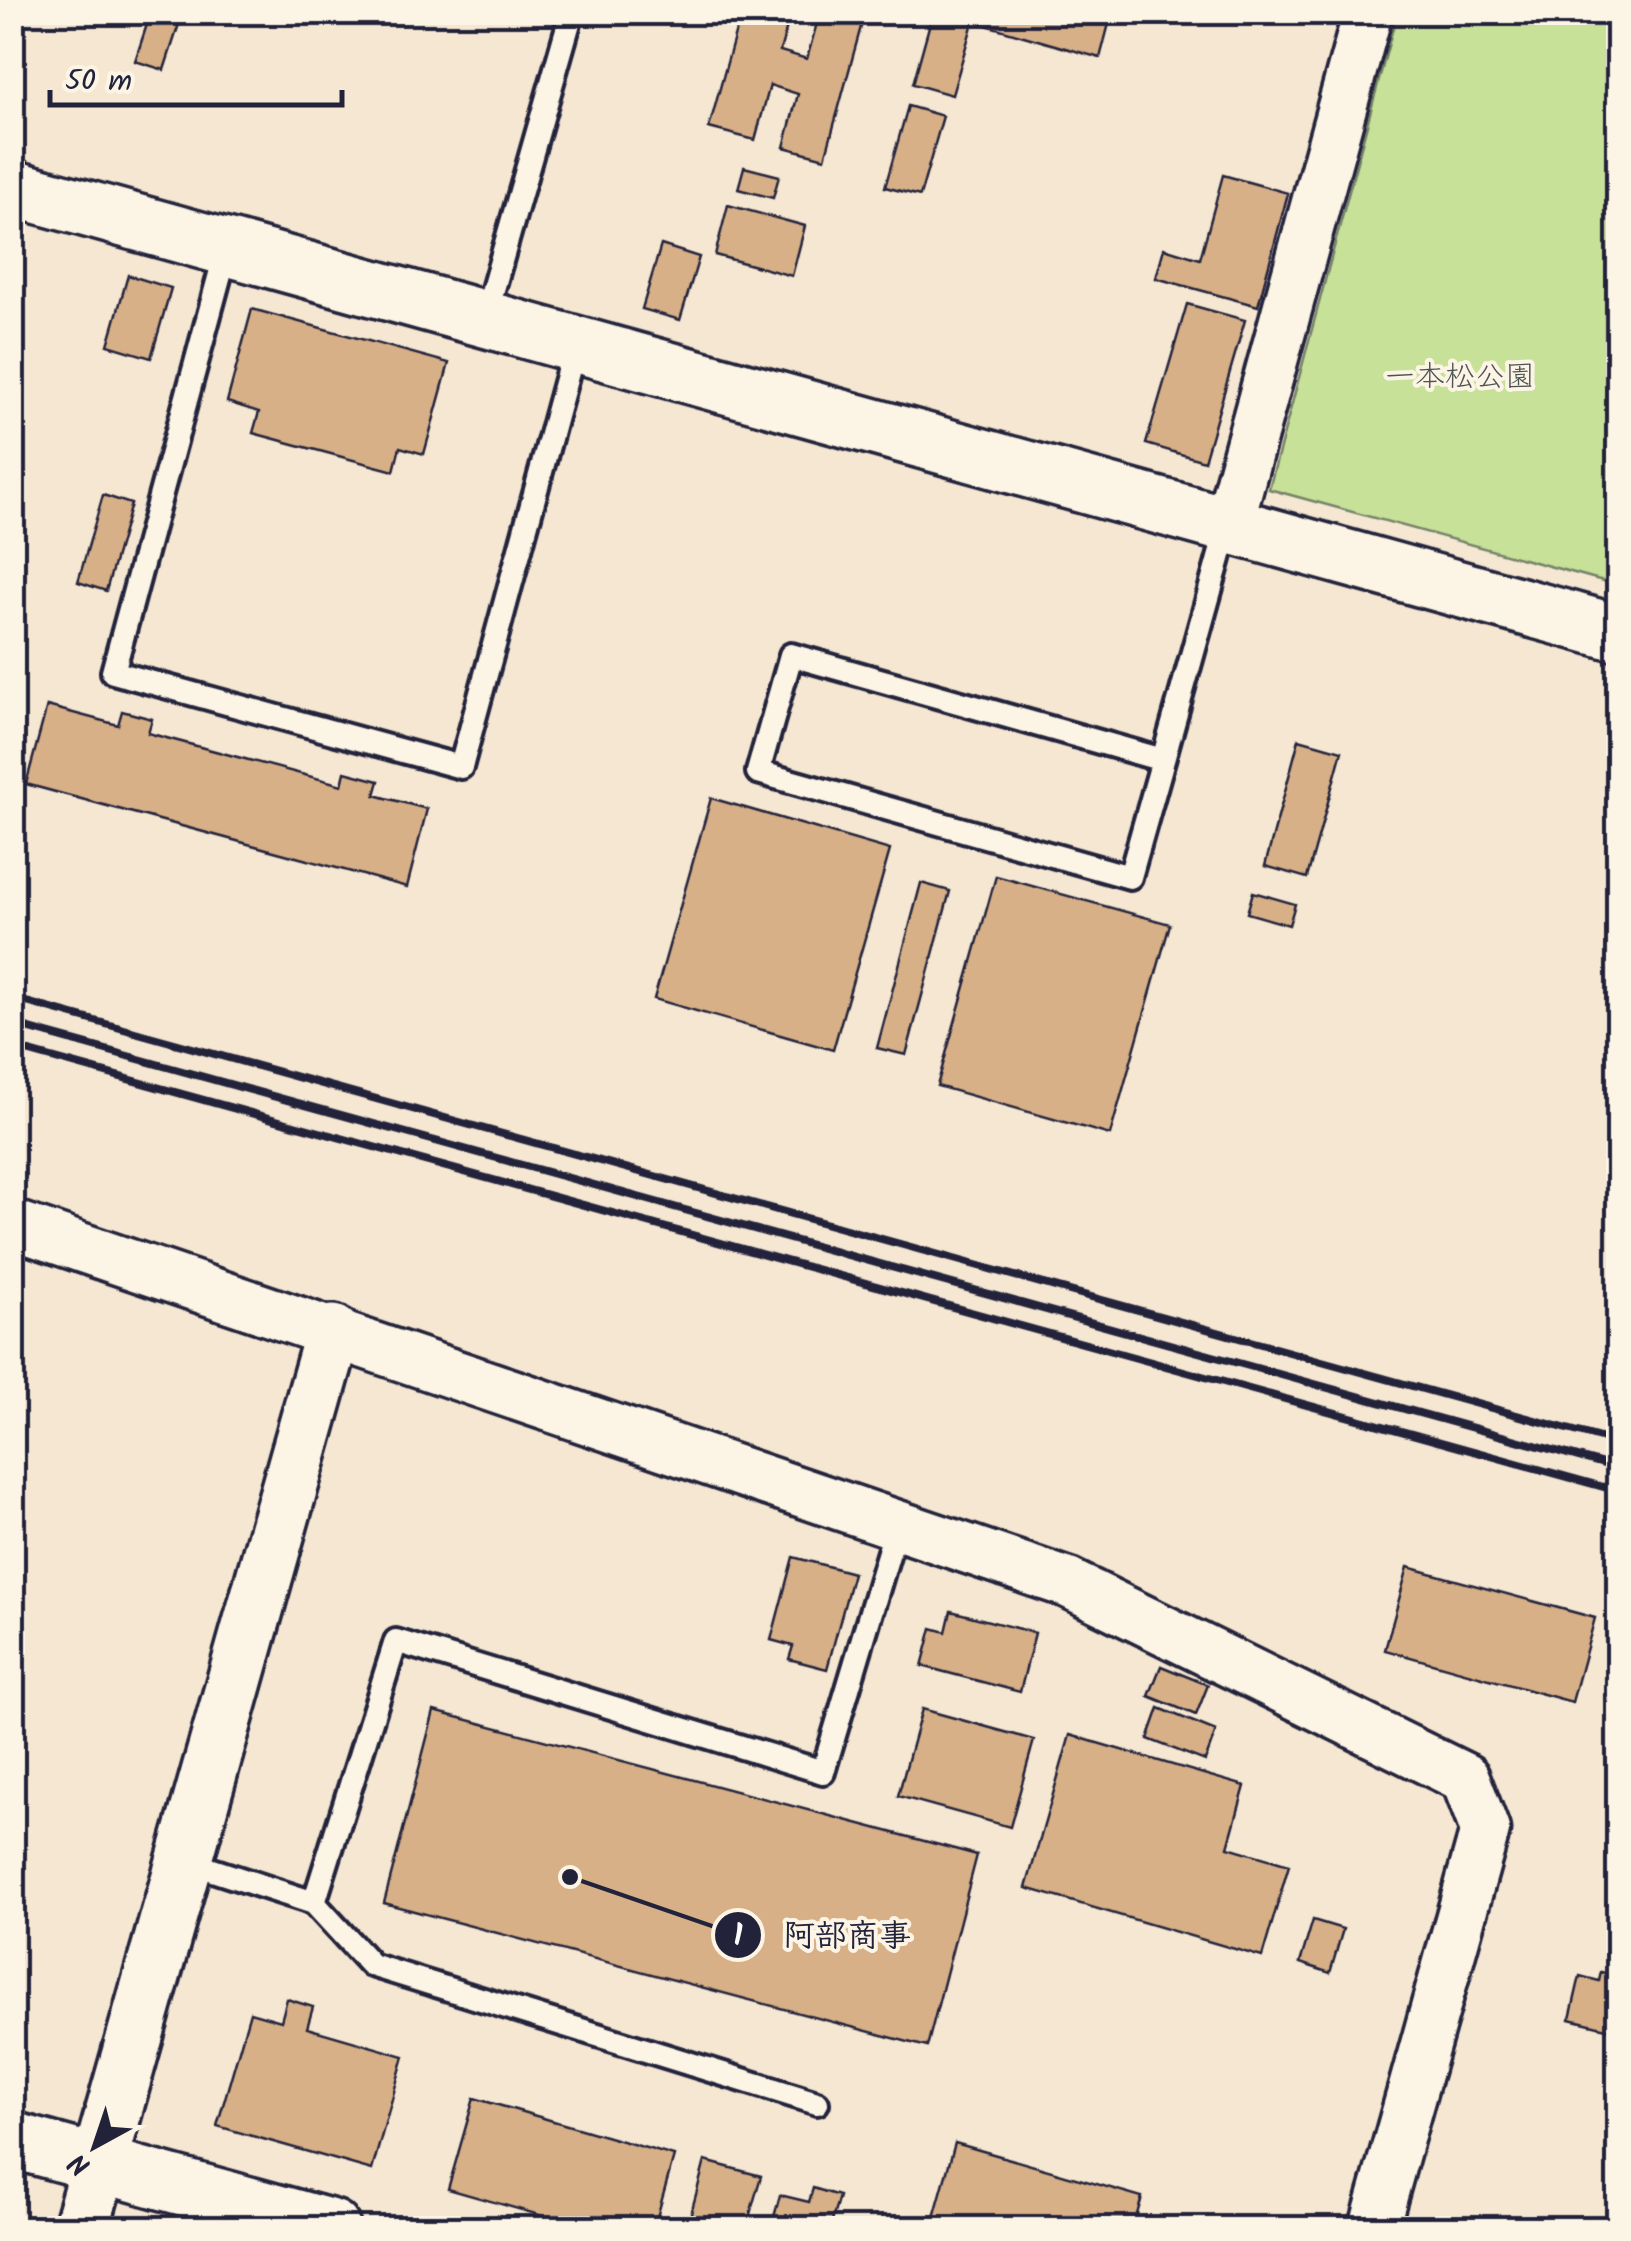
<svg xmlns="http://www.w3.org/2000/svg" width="1631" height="2241" viewBox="0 0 1631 2241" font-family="Kalam,'Klee One',sans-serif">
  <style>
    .green { fill: #c7e198; stroke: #74826a; stroke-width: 2.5 }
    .building { fill: #d7b088; stroke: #22223b; stroke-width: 2.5 }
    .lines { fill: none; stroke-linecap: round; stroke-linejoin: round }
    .service-casing { stroke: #22223b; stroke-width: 30 }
    .minor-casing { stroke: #22223b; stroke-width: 55 }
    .tertiary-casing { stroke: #22223b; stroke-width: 62 }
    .service { stroke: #fcf5e5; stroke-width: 22 }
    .minor { stroke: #fcf5e5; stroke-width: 48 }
    .tertiary { stroke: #fcf5e5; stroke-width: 55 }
    .rail { stroke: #22223b; stroke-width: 8 }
    .labels { text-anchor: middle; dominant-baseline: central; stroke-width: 8; stroke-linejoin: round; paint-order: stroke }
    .park-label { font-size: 30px; fill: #4b5252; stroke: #fcf5e5 }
    .leader { fill: none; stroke: #22223b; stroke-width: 4 }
    .callout-dot { fill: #22223b; stroke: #fcf5e5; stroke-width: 4 }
    .mark-label { font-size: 30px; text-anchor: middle; font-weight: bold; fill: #fff }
    .callout-label { font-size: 32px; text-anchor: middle; font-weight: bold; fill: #22223b; stroke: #fcf5e5; stroke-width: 8; stroke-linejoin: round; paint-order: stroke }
  </style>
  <rect width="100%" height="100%" fill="#f5e7d2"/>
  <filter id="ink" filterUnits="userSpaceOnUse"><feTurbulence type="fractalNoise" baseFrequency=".01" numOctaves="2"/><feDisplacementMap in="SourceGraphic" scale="20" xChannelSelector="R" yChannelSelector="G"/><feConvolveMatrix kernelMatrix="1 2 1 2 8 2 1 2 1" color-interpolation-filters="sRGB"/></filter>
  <g filter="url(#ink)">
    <path class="green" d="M1397,13H1618V585L1269,489Z"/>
    <g class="building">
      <path d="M151,12L180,21L164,70L135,61Z"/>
      <path d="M741,12H791L780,51L807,59L820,12H865L825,158L784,147L798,94L770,85L755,140L709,128Z"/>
      <path d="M933,12H976L952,95L913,84Z"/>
      <path d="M986,12H1112L1100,58L982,24Z"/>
      <path d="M908,106L943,116L920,196L885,187Z"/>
      <path d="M744,167L779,176L773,198L738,189Z"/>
      <path d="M1223,175L1288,193L1258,306L1156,278L1164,248L1200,259Z"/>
      <path d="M728,205L805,226L792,276L715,255Z"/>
      <path d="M661,245L699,257L680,320L642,309Z"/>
      <path d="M128,275L171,288L151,358L108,345Z"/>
      <path d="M1187,304L1245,320L1204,461L1146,444Z"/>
      <path d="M252,309L449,363L424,454L400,447L394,471L253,433L259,412L227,402Z"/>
      <path d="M103,495L131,504L106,591L78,582Z"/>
      <path d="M47,706L118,725L122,711L152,719L148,733L342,785L345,772L379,781L375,795L427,809L407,887L26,784Z"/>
      <path d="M1299,739L1342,751L1307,878L1265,866Z"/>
      <path d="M711,798L890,850L833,1050L654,999Z"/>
      <path d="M996,876L1170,924L1110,1135L937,1086Z"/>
      <path d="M921,883L950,891L906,1055L877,1048Z"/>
      <path d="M1253,892L1295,904L1289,925L1247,913Z"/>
      <path d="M793,1557L853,1573L827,1669L789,1659L793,1646L771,1640Z"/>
      <path d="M1408,1567L1595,1618L1572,1702L1385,1650Z"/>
      <path d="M951,1611L1035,1633L1020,1692L922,1666L932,1628L946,1632Z"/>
      <path d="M1161,1666L1208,1685L1196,1715L1149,1696Z"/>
      <path d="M1159,1708L1216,1731L1205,1761L1148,1739Z"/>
      <path d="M922,1709L1034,1740L1010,1827L898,1796Z"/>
      <path d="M434,1711L977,1855L927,2047L384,1903Z"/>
      <path d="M1070,1735L1245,1786L1228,1847L1289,1865L1262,1957L1026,1888Z"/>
      <path d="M1313,1920L1343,1929L1330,1973L1300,1963Z"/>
      <path d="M1601,1972L1618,1976V2031L1570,2019L1580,1976L1599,1981Z"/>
      <path d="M287,1999L313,2007L307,2028L404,2056L372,2170L217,2126L250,2012L281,2021Z"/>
      <path d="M474,2098L674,2156L654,2228H585L448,2189Z"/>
      <path d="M955,2143L1142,2197L1133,2228H931Z"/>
      <path d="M705,2161L761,2176L746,2228H687Z"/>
      <path d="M813,2188L839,2196L830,2228H771L780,2195L809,2202Z"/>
    </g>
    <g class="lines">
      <defs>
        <g id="service">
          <path d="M227,248L113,672L461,767L575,346"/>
          <path d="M484,321L572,12"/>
          <path d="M1163,760L1130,877L758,772L791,655L1163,760L1228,526"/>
          <path d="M185,1861L314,1903L371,1965L817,2103"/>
          <path d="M314,1903L396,1641L823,1772L897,1525"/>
        </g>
        <g id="minor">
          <path d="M1228,526L1368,12"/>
          <path d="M12,1224L1068,1583L1465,1778L1485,1830L1374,2228"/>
        </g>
        <g id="tertiary">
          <path d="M12,188L1618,633"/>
          <path d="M12,2140L332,2228"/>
          <path d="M81,2228L333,1333"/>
        </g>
      </defs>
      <use href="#service" class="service-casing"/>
      <use href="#minor" class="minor-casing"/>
      <use href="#tertiary" class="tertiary-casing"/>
      <use href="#service" class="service"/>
      <use href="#minor" class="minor"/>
      <use href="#tertiary" class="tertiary"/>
      <g class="rail">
        <path d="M12,998L1618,1443"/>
        <path d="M12,1024L1618,1468"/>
        <path d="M12,1047L1618,1491"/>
      </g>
    </g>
  </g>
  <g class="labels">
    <g class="park-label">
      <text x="1460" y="378">一本松公園</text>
    </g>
  </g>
  <path class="leader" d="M570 1877L738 1935"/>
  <g class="callout-dot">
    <circle cx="570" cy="1877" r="10"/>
    <circle cx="738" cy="1935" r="25"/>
  </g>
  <g class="mark-label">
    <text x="738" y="1945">1</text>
  </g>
  <g class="callout-label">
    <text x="847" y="1946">阿部商事</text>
  </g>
  <rect width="1631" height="2241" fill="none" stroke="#fcf5e5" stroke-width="50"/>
  <rect x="25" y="25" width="1581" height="2191" fill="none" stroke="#22223b" stroke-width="4" filter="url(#ink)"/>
  <g transform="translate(95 2146) rotate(220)" stroke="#fcf5e5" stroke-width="8" paint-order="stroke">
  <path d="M0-8L18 38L0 25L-18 38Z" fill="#22223b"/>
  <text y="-15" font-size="28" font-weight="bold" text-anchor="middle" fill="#22223b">N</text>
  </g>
  <path d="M50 90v15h292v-15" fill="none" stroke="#22223b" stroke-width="5"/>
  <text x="65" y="90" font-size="30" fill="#22223b" stroke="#fcf5e5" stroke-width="8" paint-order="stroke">50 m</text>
</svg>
